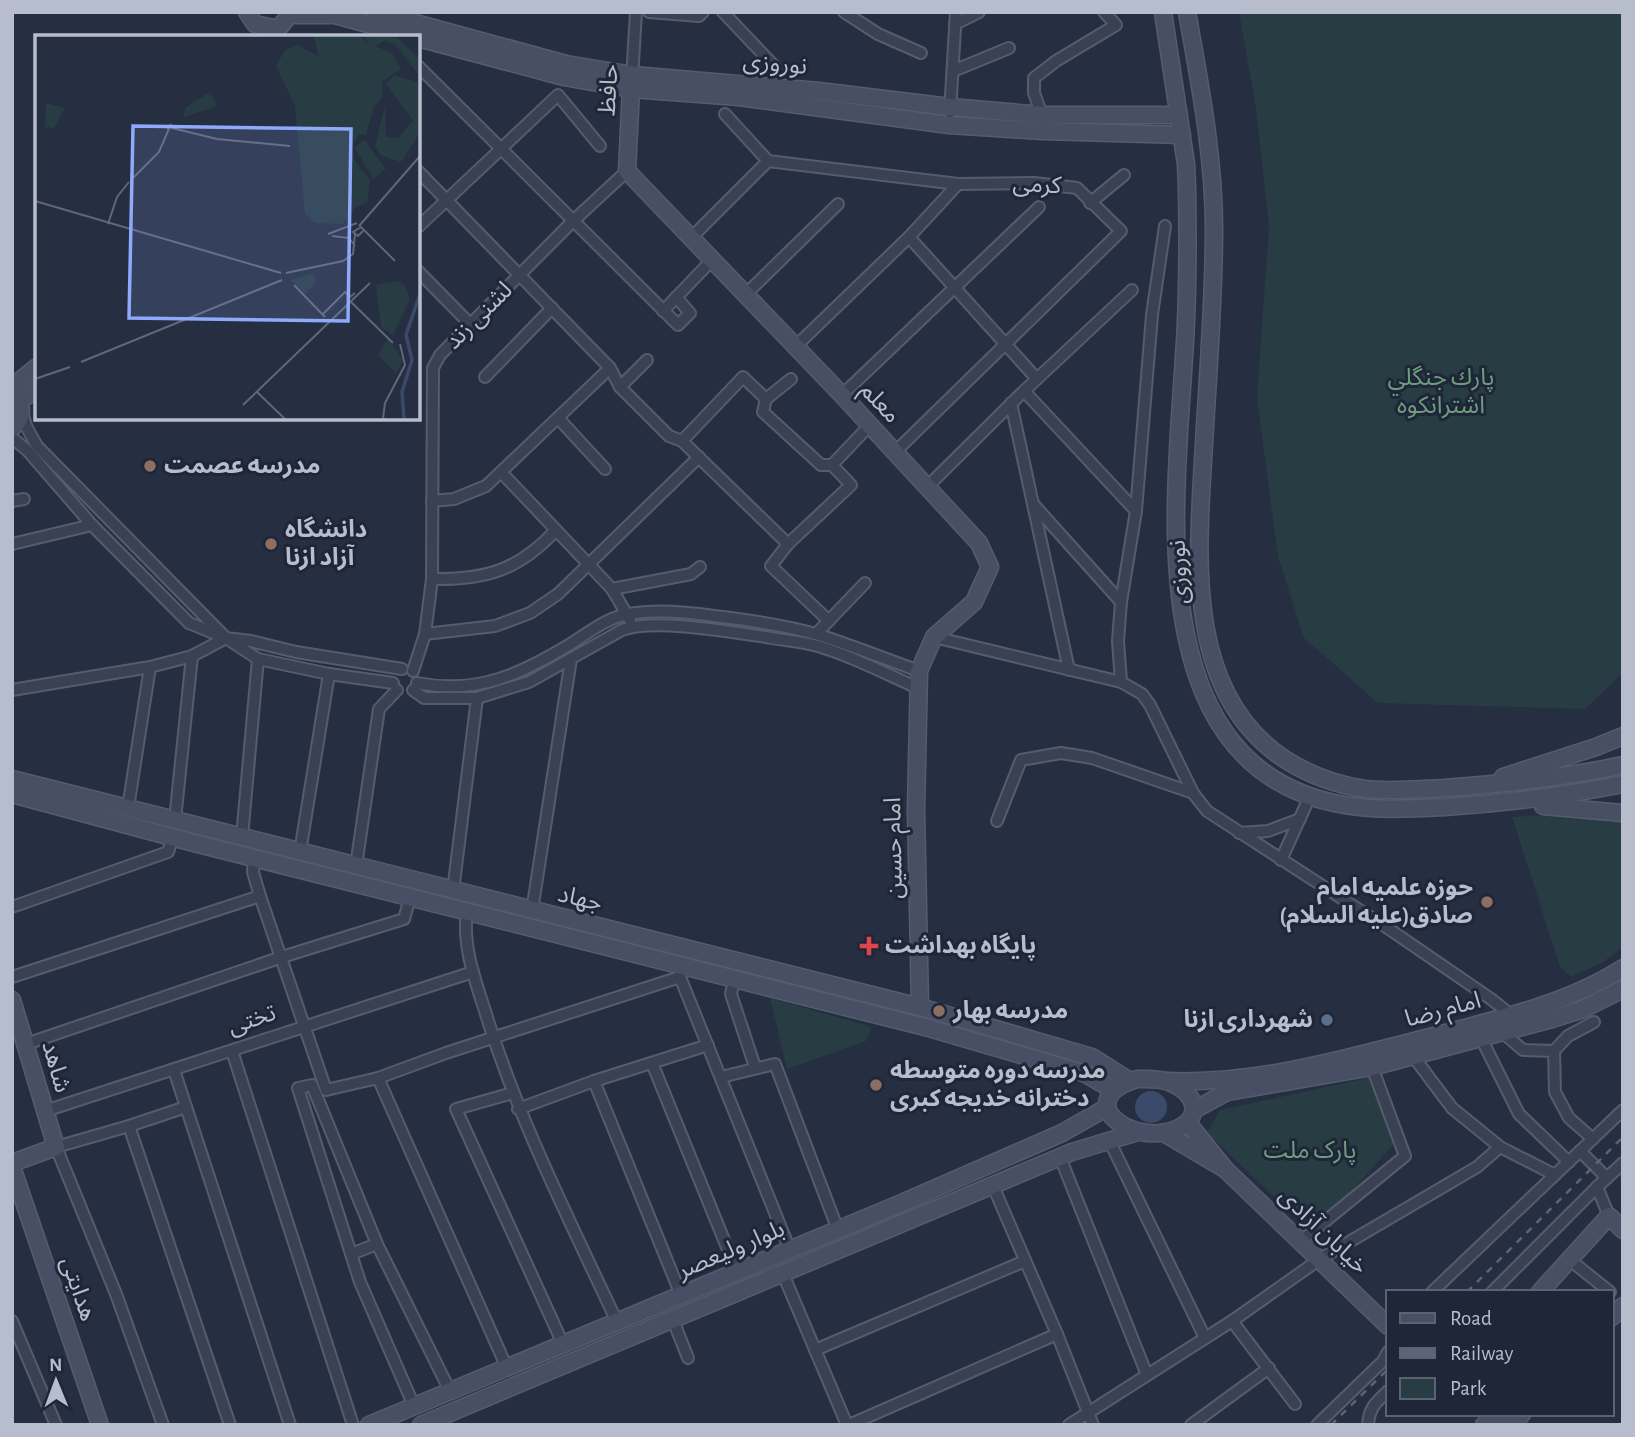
<svg xmlns="http://www.w3.org/2000/svg" width="1635" height="1437" viewBox="0 0 1635 1437" font-family="'Alegreya Sans','Noto Sans Arabic',sans-serif">
  <style>
    .green { fill: #283c43 }
    .water { fill: #3b4a6b }
    .lines { fill: none; stroke-linecap: round; stroke-linejoin: round }
    .street-casing { stroke: #555c6c; stroke-width: 14 }
    .secondary-casing { stroke: #555c6c; stroke-width: 19 }
    .street { stroke: #3a4152; stroke-width: 10 }
    .secondary { stroke: #484f65; stroke-width: 16 }
    .rail { stroke: #5c6479; stroke-width: 2.5; stroke-dasharray: 7 7; stroke-linecap: butt }
    .education-dot { fill: #8d6e63; stroke: #1f2637; stroke-width: 2.5 }
    .health-dot { fill: #e0444e; stroke: #1f2637; stroke-width: 2.5 }
    .service-dot { fill: #5c6f8a; stroke: #1f2637; stroke-width: 2.5 }
    .labels { text-anchor: middle; dominant-baseline: central; stroke-width: 6; stroke-linejoin: round; paint-order: stroke }
    .street-label { font-size: 24px; fill: #b7bdcc; stroke: #1f2637 }
    .park-label { font-size: 24px; fill: #6e9d7f; stroke: #1f2637 }
    .poi-label { font-size: 24px; font-weight: bold; fill: #b7bdcc; stroke: #1f2637; text-anchor: start }
    .inset-river { fill: none; stroke: #3b4a6b; stroke-width: 3.5 }
    .inset-road { fill: none; stroke: #606779; stroke-width: 2 }
    .view { fill: #8faafa; fill-opacity: 0.15; stroke: #8faafa; stroke-width: 3.5 }
    .inset-edge { fill: none; stroke: #b7bdcc; stroke-width: 3.5 }
  </style>
  <rect width="100%" height="100%" fill="#262e42"/>
  <g class="green">
    <path d="M1239,12H1623V673L1585,709L1378,703L1304,638L1278,557L1257,398L1269,226L1256,108Z"/>
    <path d="M1562,814L1623,820V947L1603,962L1571,977L1560,967L1512,817Z"/>
    <path d="M770,998L872,1027L866,1041L787,1069Z"/>
    <path d="M1372,1077L1394,1144L1313,1234L1207,1133L1220,1110Z"/>
  </g>
  <circle class="water" cx="1151" cy="1107" r="16"/>
  <g class="lines">
    <defs>
      <g id="street">
        <path d="M649,12L699,16L703,12"/>
        <path d="M723,12L779,71"/>
        <path d="M844,12L878,34L921,53"/>
        <path d="M955,24L979,12"/>
        <path d="M418,66L678,325L690,313L676,297"/>
        <path d="M953,71L1009,48"/>
        <path d="M632,79L636,12"/>
        <path d="M950,112L956,12"/>
        <path d="M725,114L768,161L958,184L1034,183L1077,188L1121,231L895,452"/>
        <path d="M1043,118L1034,93V78L1056,61L1116,25L1104,12"/>
        <path d="M418,171L610,368L620,387L669,436L682,441L788,544"/>
        <path d="M1090,203L1124,175"/>
        <path d="M418,227L558,95L600,146"/>
        <path d="M692,237L768,161"/>
        <path d="M909,237L1037,379"/>
        <path d="M418,271L470,324"/>
        <path d="M746,294L838,204"/>
        <path d="M663,311L713,259"/>
        <path d="M796,346L909,237L958,184"/>
        <path d="M485,377L552,308"/>
        <path d="M620,387L647,360"/>
        <path d="M1024,391L1136,511"/>
        <path d="M842,395L1039,207"/>
        <path d="M766,399L791,379"/>
        <path d="M1011,403L1069,670"/>
        <path d="M22,411L26,426L37,446L226,638L251,641L296,652L402,669"/>
        <path d="M559,419L605,469"/>
        <path d="M12,438L27,450L92,525L189,623L226,638L258,659L329,674L393,683"/>
        <path d="M682,441L743,377L766,399L763,412L821,465H832"/>
        <path d="M501,472L612,589L630,620"/>
        <path d="M927,487L1024,391L1132,290"/>
        <path d="M12,501L24,499"/>
        <path d="M432,501L454,499L486,486L610,368"/>
        <path d="M1034,505L1121,602"/>
        <path d="M12,544L92,525"/>
        <path d="M432,579C486,580 519,570 556,530"/>
        <path d="M612,589L691,574L700,567"/>
        <path d="M829,621L771,566L788,544L851,485L832,465L870,425"/>
        <path d="M425,634L495,626L530,613L558,594L699,457"/>
        <path d="M816,634L865,583"/>
        <path d="M934,637L1121,682L1142,694L1150,705L1193,793L1207,811L1392,931L1491,999L1511,1015"/>
        <path d="M413,671L425,634L432,579L433,368L440,355L572,222L627,171"/>
        <path d="M1121,682L1118,641L1121,602L1136,511L1152,315L1165,226"/>
        <path d="M417,683C478,695 521,674 572,643C589,632 608,617 629,614C656,609 687,612 714,616C749,620 785,625 819,635C853,646 886,659 919,671"/>
        <path d="M12,690L150,667L192,656L226,638"/>
        <path d="M413,690L424,698H477L529,682L622,630C654,618 730,632 766,637C781,640 798,641 814,645C850,655 884,673 918,688"/>
        <path d="M128,808L150,667"/>
        <path d="M175,820L192,656"/>
        <path d="M997,821L1021,760L1061,753L1092,758L1193,793"/>
        <path d="M1239,833L1268,831L1300,819"/>
        <path d="M242,837L258,659"/>
        <path d="M300,852L329,674"/>
        <path d="M254,858L253,872L260,896L326,1090L378,1078L446,1053L680,977"/>
        <path d="M1281,860L1310,796"/>
        <path d="M356,866L379,709L397,690"/>
        <path d="M453,891L477,698"/>
        <path d="M12,907L168,852L173,837"/>
        <path d="M532,911L571,659"/>
        <path d="M467,912C462,945 475,980 485,1011C518,1119 569,1219 617,1322"/>
        <path d="M681,973L680,977L790,1250"/>
        <path d="M12,977L260,896"/>
        <path d="M734,979L731,994L755,1067"/>
        <path d="M1503,1033L1523,1050L1554,1051L1555,1092L1569,1118L1593,1139"/>
        <path d="M1481,1038L1519,1114L1569,1162"/>
        <path d="M26,1044L282,957L404,919L410,898"/>
        <path d="M232,1051L353,1425"/>
        <path d="M1554,1051L1568,1036L1594,1022"/>
        <path d="M1413,1056L1452,1108L1500,1147L1555,1175"/>
        <path d="M652,1063L737,1272"/>
        <path d="M174,1070L290,1425"/>
        <path d="M721,1077L775,1064L838,1230"/>
        <path d="M378,1078L507,1368"/>
        <path d="M594,1081L681,1295"/>
        <path d="M513,1093L456,1109L563,1344"/>
        <path d="M518,1109L594,1081L708,1045"/>
        <path d="M45,1111L473,972"/>
        <path d="M129,1126L230,1425"/>
        <path d="M1109,1140L1205,1338"/>
        <path d="M1580,1151L1607,1178"/>
        <path d="M1060,1157L1147,1375"/>
        <path d="M993,1186L1057,1334L1093,1425"/>
        <path d="M1609,1216L1597,1187L1623,1163"/>
        <path d="M1301,1241L1405,1156L1372,1067"/>
        <path d="M351,1254L377,1244"/>
        <path d="M1570,1260L1610,1292"/>
        <path d="M783,1274L847,1425"/>
        <path d="M1432,1292L1623,1110"/>
        <path d="M1492,1292L1597,1187"/>
        <path d="M673,1320L688,1358"/>
        <path d="M12,1321L56,1425"/>
        <path d="M1232,1321L1295,1404"/>
        <path d="M815,1350L1025,1261"/>
        <path d="M414,1406L360,1282L298,1088L312,1085L377,1244L450,1391"/>
        <path d="M163,1425L116,1294L56,1147L129,1126L186,1107"/>
        <path d="M849,1425L1057,1334"/>
        <path d="M1069,1425L1232,1321L1320,1259L1477,1167L1500,1147"/>
        <path d="M1191,1425L1269,1368"/>
        <path d="M1317,1425L1383,1361L1388,1352"/>
        <path d="M1368,1425C1369,1408 1376,1402 1388,1391"/>
      </g>
      <g id="secondary">
        <path d="M247,12L255,24L278,29L292,12"/>
        <path d="M375,12L566,64L633,75L819,91L950,107L1043,115H1179"/>
        <path d="M1163,12L1186,164L1187,188C1188,245 1188,301 1184,357C1175,505 1141,761 1334,803C1371,811 1407,809 1445,807C1505,803 1563,796 1623,784"/>
        <path d="M1187,12C1200,85 1214,156 1214,230C1214,301 1208,373 1204,444C1198,551 1182,693 1286,760C1310,775 1337,785 1365,789C1391,792 1418,789 1444,788C1504,784 1564,778 1623,765"/>
        <path d="M291,15H335L415,37"/>
        <path d="M418,38L564,77L631,89L739,97L949,125L1043,131L1182,135"/>
        <path d="M631,89L627,171L842,395L979,543L990,567L974,602L934,637L919,671L916,809L920,1007"/>
        <path d="M12,387L37,367"/>
        <path d="M12,392C24,404 24,417 12,428"/>
        <path d="M20,401L37,388"/>
        <path d="M1503,777L1596,747L1623,736"/>
        <path d="M12,779L920,1007L1092,1057L1130,1081"/>
        <path d="M12,794L194,843L925,1027L1086,1074L1113,1090"/>
        <path d="M1543,806L1623,813"/>
        <path d="M12,1000L56,1147L12,1163"/>
        <path d="M1137,1079C1148,1079 1159,1078 1169,1082C1196,1092 1205,1118 1174,1130C1130,1146 1070,1100 1137,1079Z"/>
        <path d="M1167,1081C1257,1085 1347,1058 1434,1036C1498,1019 1567,1004 1623,968"/>
        <path d="M1194,1110L1227,1092L1372,1067L1552,1019L1581,1010L1623,989"/>
        <path d="M1164,1133L1225,1169L1188,1123"/>
        <path d="M12,1167L100,1425"/>
        <path d="M1225,1169L1388,1326"/>
        <path d="M1540,1292L1609,1216L1623,1230"/>
        <path d="M1612,1317L1623,1306"/>
        <path d="M369,1425L897,1205L1062,1133L1106,1108"/>
        <path d="M421,1425L1072,1152L1138,1132"/>
        <path d="M1484,1425L1496,1422L1506,1414"/>
        <path d="M1511,1425L1522,1414"/>
      </g>
    </defs>
    <use href="#street" class="street-casing"/>
    <use href="#secondary" class="secondary-casing"/>
    <use href="#street" class="street"/>
    <use href="#secondary" class="secondary"/>
    <g class="rail">
      <path d="M1467,1292L1623,1137"/>
      <path d="M1331,1425L1388,1369"/>
    </g>
  </g>
  <g class="education-dot">
    <circle cx="150" cy="466" r="7"/>
    <circle cx="271" cy="544" r="7"/>
    <circle cx="1487" cy="902" r="7"/>
    <circle cx="939" cy="1011" r="7"/>
    <circle cx="876" cy="1085" r="7"/>
  </g>
  <path class="health-dot" d="M865.5 935.5h7v7h7v7h-7v7h-7v-7h-7v-7h7z"/>
  <circle class="service-dot" cx="1327" cy="1020" r="7"/>
  <g class="labels">
    <g class="street-label">
      <text transform="translate(775 64) rotate(5)">نوروزی</text>
      <text transform="translate(609 90) rotate(-86)">حافظ</text>
      <text transform="translate(1037 185) rotate(3)">کرمی</text>
      <text transform="translate(479 316) rotate(-45)">لشنی زند</text>
      <text transform="translate(880 403) rotate(47)">معلم</text>
      <text transform="translate(1179 572) rotate(-93)">نوروزی</text>
      <text transform="translate(894 848) rotate(-91)">امام حسین</text>
      <text transform="translate(580 899) rotate(13)">جهاد</text>
      <text transform="translate(1443 1010) rotate(-15)">امام رضا</text>
      <text transform="translate(252 1020) rotate(-19)">تختی</text>
      <text transform="translate(56 1067) rotate(74)">شاهد</text>
      <text transform="translate(1323 1231) rotate(44)">خیابان آزادی</text>
      <text transform="translate(731 1250) rotate(-23)">بلوار ولیعصر</text>
      <text transform="translate(78 1289) rotate(71)">هدایتی</text>
    </g>
    <g class="park-label">
      <text x="1441" y="378">پارك جنگلي<tspan x="1441" dy="28">اشترانكوه</tspan></text>
      <text x="1310" y="1151">پارک ملت</text>
    </g>
    <g class="poi-label">
      <text x="164" y="466">مدرسه عصمت</text>
      <text x="285" y="530">دانشگاه<tspan x="285" dy="28">آزاد ازنا</tspan></text>
      <text x="1473" y="888" text-anchor="end">حوزه علمیه امام<tspan x="1473" dy="28">صادق(علیه السلام)</tspan></text>
      <text x="885" y="946">پایگاه بهداشت</text>
      <text x="953" y="1011">مدرسه بهار</text>
      <text x="1313" y="1020" text-anchor="end">شهرداری ازنا</text>
      <text x="890" y="1071">مدرسه دوره متوسطه<tspan x="890" dy="28">دخترانه خدیجه کبری</tspan></text>
    </g>
  </g>
  <g transform="translate(35 35)">
    <rect width="385" height="385" fill="#262e42"/>
    <path d="M279,1H325L337,11L328,1H361L385,24V98L366,127L345,120L340,112L350,70L351,102L363,103L378,86L351,49L359,40L382,47L384,41L361,10L350,6L341,11L358,19L366,34L348,46L347,63L339,71L331,100L324,99L317,111L320,126L335,145L332,167L321,172L308,189L280,188L270,179L260,71L241,31L250,15L263,10L283,21ZM175,57L182,69L178,73L148,82L151,72ZM11,68L30,73L19,93L10,92ZM329,104L351,134L338,144L320,113ZM279,238L281,247L270,259L256,245ZM362,246L370,250L375,264L358,301L346,292L341,250ZM353,303L368,325L357,346L360,337L343,320Z" fill="#283c43"/>
    <path class="inset-river" d="M369,384L367,357L377,325L371,300L385,259"/>
    <path class="inset-road" d="M137,93L182,104L255,111M98,143L124,117L136,89L132,94M0,166L246,238M73,189L82,162L94,147M324,191L385,121M328,196L323,201L318,197L326,192L360,226M293,199L322,188M297,201L314,203L320,211M251,238L308,226L318,219L320,199M259,250L290,282M315,266L358,308M288,279L310,257L315,262L320,258M46,327L247,245M0,344L35,332M222,357L250,384M208,370L335,248M348,384L350,368L370,330L365,309"/>
    <path class="view" d="M98,91L316,94L313,286L94,283Z"/>
    <rect width="385" height="385" class="inset-edge"/>
  </g>
  <rect width="1635" height="1437" fill="none" stroke="#b7bdcc" stroke-width="28"/>
  <rect x="1386" y="1290" width="228" height="126" fill="#1f2637" stroke="#5c6273" stroke-width="2"/>
  <rect x="1400" y="1313" width="35" height="10" fill="#484f65" stroke="#5c6273" stroke-width="2"/>
  <text x="1450" y="1325" font-size="21" fill="#b7bdcc">Road</text>
  <rect x="1400" y="1348" width="35" height="10" fill="#5c6479" stroke="#5c6273" stroke-width="2"/>
  <text x="1450" y="1360" font-size="21" fill="#b7bdcc">Railway</text>
  <rect x="1400" y="1378" width="35" height="21" fill="#283c43" stroke="#5c6273" stroke-width="2"/>
  <text x="1450" y="1395" font-size="21" fill="#b7bdcc">Park</text>
  <g transform="translate(56 1381) rotate(359)" stroke="#1f2637" stroke-width="5" paint-order="stroke">
  <path d="M0-5L12 26L0 18L-12 26Z" fill="#b7bdcc"/>
  <text y="-10" font-size="19" font-weight="bold" text-anchor="middle" fill="#b7bdcc">N</text>
  </g>
</svg>
